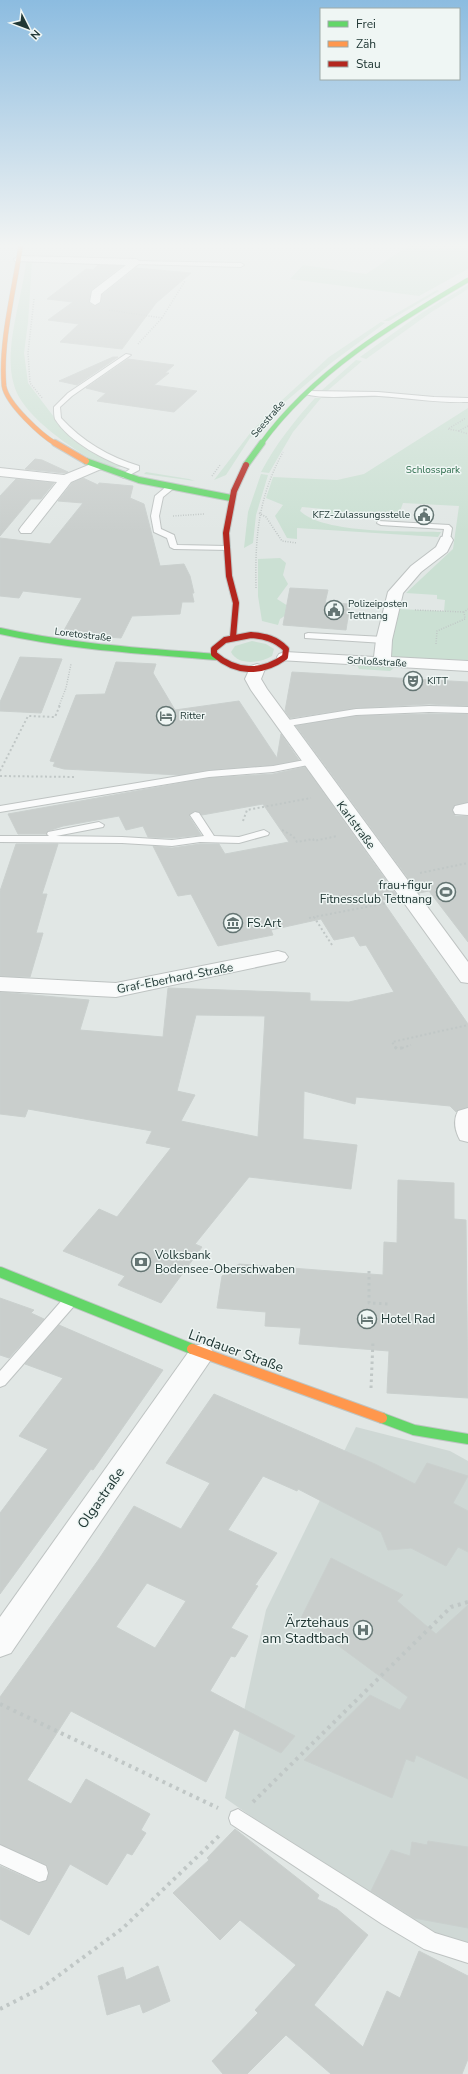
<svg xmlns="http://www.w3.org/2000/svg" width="468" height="2074" viewBox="0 0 468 2074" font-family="'Nunito Sans',sans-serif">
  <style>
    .built { fill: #cfd8d5 }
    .green { fill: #cbe0d3 }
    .building { fill: #c9cecc; stroke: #cad0ce; fill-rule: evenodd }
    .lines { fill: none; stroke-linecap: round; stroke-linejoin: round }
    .lane-casing { stroke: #bec3c2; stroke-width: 2 }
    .street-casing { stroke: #bec3c2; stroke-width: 2 }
    .fast-far2-casing { stroke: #bec5c3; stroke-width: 5.5 }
    .fast-far1-casing { stroke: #bec5c3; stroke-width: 8 }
    .fast-casing { stroke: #bec5c3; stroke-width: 12 }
    .slow-far2-casing { stroke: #bec5c3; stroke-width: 5.5 }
    .slow-far1-casing { stroke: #bec5c3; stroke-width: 8 }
    .slow-casing { stroke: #bec5c3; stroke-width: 12 }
    .jam-casing { stroke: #bec5c3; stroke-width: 8 }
    .path-far3 { stroke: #c0c7c6; stroke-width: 1.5; stroke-dasharray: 1 1.5; stroke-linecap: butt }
    .path-far2 { stroke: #c0c7c6; stroke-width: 2; stroke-dasharray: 2 2.5; stroke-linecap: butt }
    .path-far1 { stroke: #c0c7c6; stroke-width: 3; stroke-dasharray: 2.5 3.5; stroke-linecap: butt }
    .path { stroke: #c0c7c6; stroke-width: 4; stroke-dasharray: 3 4.5; stroke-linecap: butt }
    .lane { fill: #fafbfb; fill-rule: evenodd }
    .street { fill: #fafbfb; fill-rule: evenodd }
    .fast-far2 { stroke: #63d668; stroke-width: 4.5 }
    .fast-far1 { stroke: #63d668; stroke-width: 6 }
    .fast { stroke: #63d668; stroke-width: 10 }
    .slow-far2 { stroke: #ff974d; stroke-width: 4.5 }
    .slow-far1 { stroke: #ff974d; stroke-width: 6 }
    .slow { stroke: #ff974d; stroke-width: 10 }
    .jam { stroke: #b3261e; stroke-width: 6 }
    .labels { text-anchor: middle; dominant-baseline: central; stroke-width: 3; stroke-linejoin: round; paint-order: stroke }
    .far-street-label { font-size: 10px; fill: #213835; stroke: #eff6f4 }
    .far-park-label { font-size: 10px; fill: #2e6d4d; stroke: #eff6f4 }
    .far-poi-label { font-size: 10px; fill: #213835; stroke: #eff6f4; text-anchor: start }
    .street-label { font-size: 12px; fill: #213835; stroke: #eff6f4 }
    .poi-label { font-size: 12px; fill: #213835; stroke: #eff6f4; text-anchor: start }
    .near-street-label { font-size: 14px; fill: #213835; stroke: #eff6f4 }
    .near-poi-label { font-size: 14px; fill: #213835; stroke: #eff6f4; text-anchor: end }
  </style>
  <rect width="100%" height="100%" fill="#e1e7e5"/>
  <path class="built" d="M356,1427L450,1451L468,1461V1943L441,1939L374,1902L225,1798L266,1610Z"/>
  <g class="green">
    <path d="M413,243H468V269L419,296L290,279L303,265L366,274Z"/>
    <path d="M26,262H32L28,322L24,353L28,383L57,421L121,464V467C104,469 82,454 69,445C50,432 20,408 14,385C3,348 22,300 26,262Z"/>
    <path d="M468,285V289L430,313L366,359L360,357L423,312Z"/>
    <path d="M437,290L439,291L389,321H383Z"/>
    <path d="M381,322L385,323L331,363L285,402H280L329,357Z"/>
    <path d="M356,360L362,361L326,392L321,391Z"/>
    <path d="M315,398H321L293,432L269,473L261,472C276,444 294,421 315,398Z"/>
    <path d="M278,404L282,406L250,438L226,475L214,480L251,432Z"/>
    <path d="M468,408V660L389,658L397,609L444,611L445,600L437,599V595L406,593L453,549L459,506L403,503L397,519L320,516L323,509L302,507L300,511C324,534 407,531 441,532L438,537L297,528V539L287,538L275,516L283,505L266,498L273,477L337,480L364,474Z"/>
    <path d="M146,472L189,479L195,481L144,474Z"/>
    <path d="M261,474L268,475L256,515L253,543L244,548L248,512Z"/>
    <path d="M280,558L286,563L283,575L288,584L277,599L288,606L292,611L280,619L278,625L262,621L258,596V559Z"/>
    <path d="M252,641L266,644L274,649L272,656C261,663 238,666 231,652L235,646Z"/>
    <path d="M357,665L395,667L390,671L359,669Z"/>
  </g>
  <g class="building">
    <path d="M98,265L122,266L91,290L89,303L94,306L101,303L102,295L136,268L191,273L156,303L122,349L60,342L79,324L48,320L73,302L47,299L86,269L93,270Z"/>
    <path d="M113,357H118L77,385L59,381Z"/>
    <path d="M128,359L174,365L165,373H169L154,385L197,391L174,412L97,401L106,393L86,388Z"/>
    <path d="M35,459L42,460L68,472L64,473L25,469Z"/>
    <path d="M83,478L98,485L99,483L133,486L130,498L144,504L160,566L184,564L190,576L194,593H192L194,602H182L180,614L132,616L121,638L62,634L82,598L23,591L19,598L0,596V538L50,544L83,503L58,501L72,483Z"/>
    <path d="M16,479L54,483L41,499H31L0,536V496Z"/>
    <path d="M290,588L328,590L325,603L350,604L346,630L283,625Z"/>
    <path d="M20,657L62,659L41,713L0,711V702Z"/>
    <path d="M116,662L156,664L153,673L175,710L239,701L277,758L281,734L299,760L273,765L209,770L179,775L64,769L53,766L55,762L50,761L76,695L105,694Z"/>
    <path d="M292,672L468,682V706L429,704L356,708L290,718L285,711Z"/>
    <path d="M429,714H468V802L455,805L452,809L455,816H468V942L429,891L419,893L296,726L356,716Z"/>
    <path d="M305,767L398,897L382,900L468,1024V1107L458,1110L456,1112L450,1106L356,1097L355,1104L304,1091L303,1139L357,1145L351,1189L249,1177L195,1244L202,1247L161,1303L118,1285L125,1276L63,1251L99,1209L117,1217L171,1148L146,1143L152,1131L28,1109L25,1117L0,1114V992L89,1000L80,1030L163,1037L168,988L310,993V1001L349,1002L394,992L366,945L360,946L354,936L334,940L321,919L271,930L273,935L218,946L191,894L178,896L153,846L172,848L200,844H219L225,854L289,842L263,804L202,815L199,812L194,811L189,816L201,835L172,838L148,837L143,826L126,830L119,816L63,826L48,831L46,834H18L8,814L209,778L273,774ZM196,1015L265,1016L258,1137L181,1121L195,1095L177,1091Z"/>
    <path d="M16,844H58L42,894H47L36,933H43L30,977L0,976V891Z"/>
    <path d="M398,1180L454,1183V1219L466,1220L468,1398L387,1393L389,1351L299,1344L301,1328L265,1326L266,1312L217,1308L222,1276L239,1264L383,1275L384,1242L397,1243Z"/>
    <path d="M0,1298L34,1310L31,1313L44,1319L9,1358L0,1355Z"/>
    <path d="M59,1325L163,1370L93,1470L91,1469L0,1594V1513L48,1449L19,1436L63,1378L25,1364Z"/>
    <path d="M214,1394L375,1464L415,1484L427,1463L468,1476L453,1503L468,1511V1552L458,1547L446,1566L411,1548L388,1550L381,1532L298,1489L297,1491L263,1476L228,1530L277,1553L255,1585L258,1586L231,1628L248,1636L235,1657L231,1656L210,1691L295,1736L281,1753L234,1729L206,1782L71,1711L27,1780L71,1804L86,1779L150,1814L141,1830L146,1833L132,1855L127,1853L107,1885L70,1864L29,1935L0,1919V1866L38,1883L46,1881L49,1873L47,1865L0,1844V1697L99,1559L134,1506L181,1529L210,1483L166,1463ZM147,1583L186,1601L155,1648L116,1627Z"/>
    <path d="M331,1558L403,1595L397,1601L436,1634L468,1605V1779L416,1755L414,1762L406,1759L392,1798L304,1760L370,1695L400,1710L408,1697L301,1618Z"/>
    <path d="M235,1829L319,1895L317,1899L337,1909L368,1935L314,2005L363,2047L387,1991L400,1998L419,1951L468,1976V2059L462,2074H331L286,2035L247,2074H223L212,2061L258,2013L255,2010L296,1965L240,1920L220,1940L173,1893L209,1860L207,1858Z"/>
    <path d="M428,1841L468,1847V1928L414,1918L371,1891L391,1850L410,1856L412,1842L427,1845Z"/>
    <path d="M158,1966L170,2001L143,2013L140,2004L107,2015L98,1976L123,1967L126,1980Z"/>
  </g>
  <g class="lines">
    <defs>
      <g id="lane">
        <path d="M134,261L241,263L244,265L241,267L136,264Z"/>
        <path d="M126,354L131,355L72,396L60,407L61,418C82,441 109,457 139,466V470L124,478L120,476L130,469C106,461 69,442 55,419C54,416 54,411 54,407L68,393Z"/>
        <path d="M307,391L378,392L434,397L468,398V402C438,403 409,398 379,396C354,395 329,400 305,394L304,393Z"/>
        <path d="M167,486L174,488L163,497L159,516L161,529L174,535L177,545L227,546H230V550L174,549L170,547L167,538L154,532L151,516L155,496Z"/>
        <path d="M378,521L449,525L452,528L450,540L446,542L442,540L444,529L381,525L377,523Z"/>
        <path d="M308,633L384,637L388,640L384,643L305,638V634Z"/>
        <path d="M429,706L468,707V713L429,712L356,715L282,727L277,724L282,721L356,709Z"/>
        <path d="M310,759L313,760V764L273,772L209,777L0,812V806L209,771L273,766Z"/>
        <path d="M195,812L199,813L214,836L239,837L264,830L269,833L268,835L239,843L200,842L172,846L122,843L0,842V836H49L47,834L48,832L99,822L104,825L103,827L56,836L122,837L172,840L204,836L190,815Z"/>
        <path d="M69,1297L74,1298L76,1302L74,1306L5,1385L0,1387V1371L64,1298Z"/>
        <path d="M238,1809L435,1933L468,1943V1963L424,1949L382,1924L231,1824L229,1818L231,1812Z"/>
        <path d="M0,1845L46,1866L48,1873L46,1880L39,1882L0,1864Z"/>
      </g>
      <g id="street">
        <path d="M19,256L136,259L141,262L101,294L100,302L95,305L90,302L92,291L126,265L15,261L14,259Z"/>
        <path d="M96,462L103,466L101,469L71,482L31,533H21L19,530L21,527L57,482L0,476V468L64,475Z"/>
        <path d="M446,536L451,537L453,540L447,552L421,572L403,593L392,640L391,657L468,661V671L279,660L277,657L279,654L285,652L374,657L376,640L388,592L411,566L436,547L441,537Z"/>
        <path d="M257,664L263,666L265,669L261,679L267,689L468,962V983L461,982L251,690L245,679L251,666Z"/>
        <path d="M468,803V815L455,814L453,810L455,806Z"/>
        <path d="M278,951L285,953L288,957L285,961L116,997L0,991V977L116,983Z"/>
        <path d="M468,1108V1142L460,1140C455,1131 453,1120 458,1111Z"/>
        <path d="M201,1344L210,1347L214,1354L210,1361L11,1653L0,1657V1617L192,1347Z"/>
      </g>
      <path id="fast-far2" d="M261,444C313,372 393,324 468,280"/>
      <g id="fast-far1">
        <path d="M86,461L139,480L231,498"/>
        <path d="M246,465L262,443"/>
        <path d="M0,631C71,647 143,651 216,657"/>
      </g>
      <g id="fast">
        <path d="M0,1272L192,1349"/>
        <path d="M382,1418L414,1430L468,1439"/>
      </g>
      <path id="slow-far2" d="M21,243C15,288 0,340 4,386C7,404 41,435 56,444"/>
      <path id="slow-far1" d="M55,443L86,461"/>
      <path id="slow" d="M192,1349L382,1418"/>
      <g id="jam">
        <path d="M251,635C265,636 276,639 286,649L285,657C261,674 236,673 214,654V649L225,640Z"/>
        <path d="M233,637L236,603L229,576L226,533L234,491L246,465"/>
      </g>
    </defs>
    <use href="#lane" class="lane-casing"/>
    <use href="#street" class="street-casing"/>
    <use href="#fast-far2" class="fast-far2-casing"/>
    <use href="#fast-far1" class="fast-far1-casing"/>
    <use href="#fast" class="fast-casing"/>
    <use href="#slow-far2" class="slow-far2-casing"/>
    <use href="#slow-far1" class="slow-far1-casing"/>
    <use href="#slow" class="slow-casing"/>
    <use href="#jam" class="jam-casing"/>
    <g class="path-far3">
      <path d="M34,299L28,353L30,383L43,399"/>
      <path d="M109,310L162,318"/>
      <path d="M138,344L162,318L185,281"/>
      <path d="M468,426L459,431L468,434"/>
      <path d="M459,431L448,429L466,418"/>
      <path d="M212,476L220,465"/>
      <path d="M259,513L266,517L282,541L297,543"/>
      <path d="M173,516L204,514"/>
      <path d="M256,588C255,537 258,498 283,452"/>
      <path d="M415,610L464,612"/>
      <path d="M436,644L437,631L465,619L464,612L468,609"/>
      <path d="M59,706L66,688L71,664"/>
    </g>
    <g class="path-far2">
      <path d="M0,771L28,716L55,717L60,705"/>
      <path d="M0,776L75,777"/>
      <path d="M243,821L247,810L311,798"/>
      <path d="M282,830L293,836L297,842L313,839L314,841L337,836"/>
      <path d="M420,873L468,863"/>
      <path d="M309,918L314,917"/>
      <path d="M332,945L314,917L387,903"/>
      <path d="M396,1048L392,1042L468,1025"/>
      <path d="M402,1048L411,1045"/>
    </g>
    <g class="path-far1">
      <path d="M395,1047L397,1049L406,1047"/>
      <path d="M369,1271V1303L390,1304"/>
      <path d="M371,1388L373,1341"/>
    </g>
    <g class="path">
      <path d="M0,1704L218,1808"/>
      <path d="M253,1802L451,1607L468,1602"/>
      <path d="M0,2009L43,1987L123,1928L221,1834"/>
    </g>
    <use href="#lane" class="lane"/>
    <use href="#street" class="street"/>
    <use href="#fast-far2" class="fast-far2"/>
    <use href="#fast-far1" class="fast-far1"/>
    <use href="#fast" class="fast"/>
    <use href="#slow-far2" class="slow-far2"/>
    <use href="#slow-far1" class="slow-far1"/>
    <use href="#slow" class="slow"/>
    <use href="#jam" class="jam"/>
  </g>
  <linearGradient id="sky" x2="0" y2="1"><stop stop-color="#8cbce0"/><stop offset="0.46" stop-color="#f2f4f3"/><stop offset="1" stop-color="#f2f4f3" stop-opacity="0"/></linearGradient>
  <rect width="468" height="533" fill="url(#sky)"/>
  <defs>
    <symbol id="civic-ring" viewBox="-11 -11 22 22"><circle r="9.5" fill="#eff6f4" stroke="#647573" stroke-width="1.5"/><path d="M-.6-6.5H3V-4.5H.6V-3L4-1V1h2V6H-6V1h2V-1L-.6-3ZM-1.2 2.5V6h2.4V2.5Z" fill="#647573"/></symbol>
    <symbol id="theatre-ring" viewBox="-11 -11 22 22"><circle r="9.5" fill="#eff6f4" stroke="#647573" stroke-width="1.5"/><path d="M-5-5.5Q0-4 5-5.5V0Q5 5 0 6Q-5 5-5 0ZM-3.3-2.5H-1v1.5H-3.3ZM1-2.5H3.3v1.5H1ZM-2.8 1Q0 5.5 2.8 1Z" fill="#647573"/></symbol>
    <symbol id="hotel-ring" viewBox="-11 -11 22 22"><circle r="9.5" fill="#eff6f4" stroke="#647573" stroke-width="1.5"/><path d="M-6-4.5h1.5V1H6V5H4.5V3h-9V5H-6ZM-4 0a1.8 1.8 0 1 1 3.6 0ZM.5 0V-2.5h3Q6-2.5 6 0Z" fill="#647573"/></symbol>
    <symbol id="stadium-ring" viewBox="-11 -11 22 22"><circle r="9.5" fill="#eff6f4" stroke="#647573" stroke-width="1.5"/><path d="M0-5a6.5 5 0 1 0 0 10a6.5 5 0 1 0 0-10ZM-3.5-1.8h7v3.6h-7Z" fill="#647573"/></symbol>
    <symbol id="museum-ring" viewBox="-11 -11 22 22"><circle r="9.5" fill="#eff6f4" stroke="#647573" stroke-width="1.5"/><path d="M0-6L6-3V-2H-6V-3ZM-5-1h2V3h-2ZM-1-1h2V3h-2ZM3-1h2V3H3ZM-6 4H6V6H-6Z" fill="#647573"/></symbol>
    <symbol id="bank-ring" viewBox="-11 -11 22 22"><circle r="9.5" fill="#eff6f4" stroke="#647573" stroke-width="1.5"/><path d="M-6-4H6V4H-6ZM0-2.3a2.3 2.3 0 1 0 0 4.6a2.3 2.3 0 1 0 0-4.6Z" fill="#647573"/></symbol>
    <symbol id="hospital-ring" viewBox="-11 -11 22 22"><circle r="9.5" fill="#eff6f4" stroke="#647573" stroke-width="1.5"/><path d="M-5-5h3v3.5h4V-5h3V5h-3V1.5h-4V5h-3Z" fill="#647573"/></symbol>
  </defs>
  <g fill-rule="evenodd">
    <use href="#civic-ring" x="413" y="504" width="22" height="22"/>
    <use href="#civic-ring" x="323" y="599" width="22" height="22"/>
    <use href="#theatre-ring" x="402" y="670" width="22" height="22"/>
    <use href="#hotel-ring" x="155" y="705" width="22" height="22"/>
    <use href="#stadium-ring" x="435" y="881" width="22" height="22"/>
    <use href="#museum-ring" x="222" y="912" width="22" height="22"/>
    <use href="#bank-ring" x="130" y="1251" width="22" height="22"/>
    <use href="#hotel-ring" x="356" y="1308" width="22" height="22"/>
    <use href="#hospital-ring" x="352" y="1619" width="22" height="22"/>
  </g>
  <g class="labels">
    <g class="far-street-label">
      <text transform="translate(268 419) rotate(-49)">Seestraße</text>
      <text transform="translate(83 635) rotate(7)">Loretostraße</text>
      <text transform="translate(377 662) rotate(3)">Schloßstraße</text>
    </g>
    <g class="far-park-label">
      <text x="433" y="470">Schlosspark</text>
    </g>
    <g class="far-poi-label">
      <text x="410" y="515" text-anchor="end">KFZ-Zulassungsstelle</text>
      <text x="348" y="604">Polizeiposten<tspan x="348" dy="12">Tettnang</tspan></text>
      <text x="427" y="681">KITT</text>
      <text x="180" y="716">Ritter</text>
    </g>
    <g class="street-label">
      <text transform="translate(356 825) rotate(53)">Karlstraße</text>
      <text transform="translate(175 978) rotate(-11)">Graf-Eberhard-Straße</text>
    </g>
    <g class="poi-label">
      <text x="432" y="885" text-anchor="end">frau+figur<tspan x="432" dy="14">Fitnessclub Tettnang</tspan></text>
      <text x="247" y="923">FS.Art</text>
      <text x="155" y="1255">Volksbank<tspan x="155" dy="14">Bodensee-Oberschwaben</tspan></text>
      <text x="381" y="1319">Hotel Rad</text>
    </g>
    <g class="near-street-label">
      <text transform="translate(236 1351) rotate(20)">Lindauer Straße</text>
      <text transform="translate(101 1498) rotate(-55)">Olgastraße</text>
    </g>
    <g class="near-poi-label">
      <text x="349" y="1622">Ärztehaus<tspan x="349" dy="16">am Stadtbach</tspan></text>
    </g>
  </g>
  <rect x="320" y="8" width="140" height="72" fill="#eff6f4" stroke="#9daaa8"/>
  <rect x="328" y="21" width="20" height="6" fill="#63d668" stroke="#9daaa8"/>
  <text x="356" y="28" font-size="12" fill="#213835">Frei</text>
  <rect x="328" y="41" width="20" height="6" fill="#ff974d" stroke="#9daaa8"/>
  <text x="356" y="48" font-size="12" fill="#213835">Zäh</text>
  <rect x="328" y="61" width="20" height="6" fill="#b3261e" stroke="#9daaa8"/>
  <text x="356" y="68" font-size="12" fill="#213835">Stau</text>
  <g transform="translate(28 28) rotate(132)" stroke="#eff6f4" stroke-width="3" paint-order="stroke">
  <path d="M0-3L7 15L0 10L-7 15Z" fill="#213835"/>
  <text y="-6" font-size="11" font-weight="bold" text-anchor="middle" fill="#213835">N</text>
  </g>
</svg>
